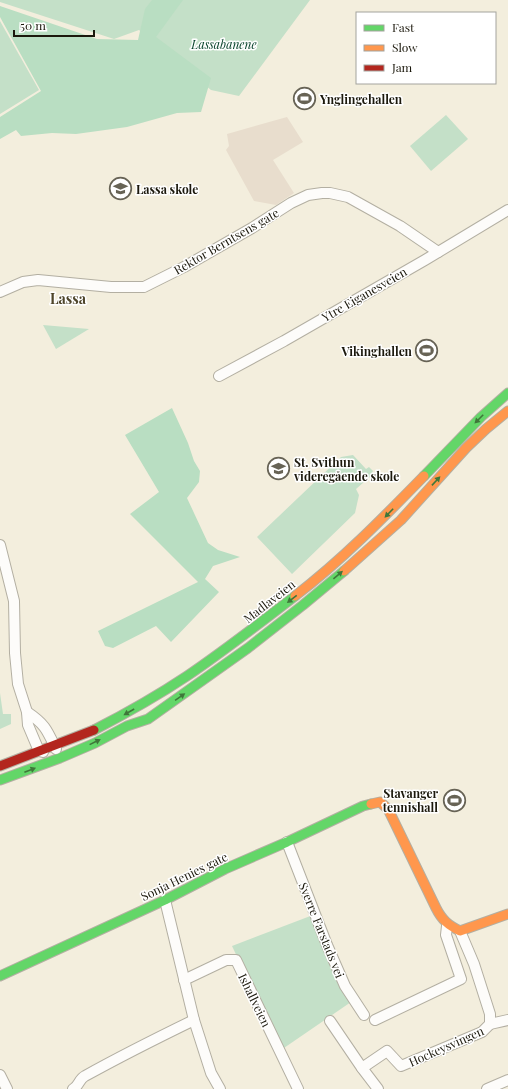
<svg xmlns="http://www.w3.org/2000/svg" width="508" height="1089" viewBox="0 0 508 1089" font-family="'Playfair Display',serif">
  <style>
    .education { fill: #e8ddcd }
    .green { fill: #c4e0c8 }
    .forest { fill: #b9dec2 }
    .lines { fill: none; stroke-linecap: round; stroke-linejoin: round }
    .street-casing { stroke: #b3afa2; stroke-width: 12 }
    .fast-casing { stroke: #b3afa2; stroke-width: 11 }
    .slow-casing { stroke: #b3afa2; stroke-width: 11 }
    .jam-casing { stroke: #b3afa2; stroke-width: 11 }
    .street { stroke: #fdfcfa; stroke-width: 10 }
    .fast { stroke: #63d668; stroke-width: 9 }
    .slow { stroke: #ff974d; stroke-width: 9 }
    .jam { stroke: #b3261e; stroke-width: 9 }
    .oneway { fill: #3f773a }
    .labels { text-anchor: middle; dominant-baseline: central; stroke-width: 3; stroke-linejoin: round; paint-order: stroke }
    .park-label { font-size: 12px; font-style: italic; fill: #08432b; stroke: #fff }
    .poi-label { font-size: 12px; font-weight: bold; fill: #1b180c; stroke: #fff; text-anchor: start }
    .street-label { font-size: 12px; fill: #1b180c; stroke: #fff }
    .quarter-label { font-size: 14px; font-weight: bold; fill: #4e452a; stroke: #fff }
  </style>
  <rect width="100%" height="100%" fill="#f3eedd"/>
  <path class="education" d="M287,117L303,142L273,160L294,193L276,205L254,201L226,150L229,146L227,134Z"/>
  <g class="green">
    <path d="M0,0H310L239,96L211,90L139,30L114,39L0,2Z"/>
    <path d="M0,21L39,90L0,114Z"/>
    <path d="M446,115L468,139L431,171L410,146Z"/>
    <path d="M43,325L89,329L56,349Z"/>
    <path d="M353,455L366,469L369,467L373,471L371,474L372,475L356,489L359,495L355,513L292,574L257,537L341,457Z"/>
    <path d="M0,693L3,714H11V724L0,729Z"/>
    <path d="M313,915L351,1002L281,1050L232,946Z"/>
  </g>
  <g class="forest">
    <path d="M152,0H183L156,37L211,78L201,112L177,113L127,127L76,134L52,133L21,136L16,130L0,139V117L41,91L0,17V6L97,39L138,40L145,9Z"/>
    <path d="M172,408L188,443L194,461L200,471L199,482L187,498L208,543L218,550L240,557L213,566L205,579L219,592L171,642L156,626L113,648L105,646L98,631L198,582L130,514L159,492L125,435Z"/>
  </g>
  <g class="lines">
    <defs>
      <g id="street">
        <path d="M0,292L23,282L38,280L111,287H144L184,267L252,228L291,203L308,195L322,193H330L348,197L400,226L438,252"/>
        <path d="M219,376L284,341L425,260L508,210"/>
        <path d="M0,545L14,601L15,653L18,684L27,712L28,725L39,751L43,752"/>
        <path d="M27,712C45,724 47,730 56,749"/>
        <path d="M287,842L327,945L345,986L364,1015"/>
        <path d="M165,900L194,1020L211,1073L220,1089"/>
        <path d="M184,980L226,960H236L298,1089"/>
        <path d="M375,1020L461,979L446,935L447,926"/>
        <path d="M330,1021L362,1068L378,1089"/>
        <path d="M490,1024L508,1020"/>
        <path d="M362,1068L387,1051L401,1066L482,1032L490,1024V1014L474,964L460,931"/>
        <path d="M0,1075L7,1089"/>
        <path d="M73,1089C79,1086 79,1079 85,1076C121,1056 157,1038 194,1020"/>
        <path d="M487,1089L508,1080"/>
      </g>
      <g id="fast">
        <path d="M424,476L481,417L508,393"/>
        <path d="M94,730C125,714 157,696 187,676C224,651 260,623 295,596"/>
        <path d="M0,780L60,758L95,743L127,726L148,719L248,648L303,605L344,571"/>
        <path d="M0,976L165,900L225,869L287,842L363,806L371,804"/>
      </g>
      <g id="slow">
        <path d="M344,571L401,520L466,448L486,429L508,411"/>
        <path d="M295,596C342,560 383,518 424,476"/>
        <path d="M371,804L380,802L388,809L436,908C442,920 448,925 460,931L508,914"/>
      </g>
      <path id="jam" d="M0,766L94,730"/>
    </defs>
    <use href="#street" class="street-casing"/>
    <use href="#fast" class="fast-casing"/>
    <use href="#slow" class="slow-casing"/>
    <use href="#jam" class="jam-casing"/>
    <use href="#street" class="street"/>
    <use href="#fast" class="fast"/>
    <use href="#slow" class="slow"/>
    <use href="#jam" class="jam"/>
  </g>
  <defs><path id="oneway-solid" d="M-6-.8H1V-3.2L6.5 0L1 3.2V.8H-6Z"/></defs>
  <g class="oneway">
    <use href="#oneway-solid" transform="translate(479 419) rotate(135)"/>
    <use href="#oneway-solid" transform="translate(436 481) rotate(-47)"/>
    <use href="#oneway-solid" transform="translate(389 513) rotate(134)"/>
    <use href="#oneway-solid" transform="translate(338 575) rotate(-40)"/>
    <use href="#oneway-solid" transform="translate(292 599) rotate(142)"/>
    <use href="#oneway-solid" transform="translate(180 697) rotate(-35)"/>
    <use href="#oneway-solid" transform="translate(129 712) rotate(150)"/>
    <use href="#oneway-solid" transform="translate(95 742) rotate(-26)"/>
    <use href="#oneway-solid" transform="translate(30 770) rotate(-21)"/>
  </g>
  <defs>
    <symbol id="stadium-ring" viewBox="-11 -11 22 22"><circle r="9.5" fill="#fff" stroke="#676355" stroke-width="1.5"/><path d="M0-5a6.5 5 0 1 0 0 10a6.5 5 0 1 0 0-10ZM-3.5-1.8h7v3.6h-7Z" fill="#676355"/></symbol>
    <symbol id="school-ring" viewBox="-11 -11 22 22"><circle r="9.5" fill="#fff" stroke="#676355" stroke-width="1.5"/><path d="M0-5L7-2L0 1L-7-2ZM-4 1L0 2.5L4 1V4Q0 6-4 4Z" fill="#676355"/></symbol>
  </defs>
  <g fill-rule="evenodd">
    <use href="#stadium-ring" x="292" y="86" width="25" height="25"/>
    <use href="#school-ring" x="108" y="176" width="25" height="25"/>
    <use href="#stadium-ring" x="414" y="338" width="25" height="25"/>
    <use href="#school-ring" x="266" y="456" width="25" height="25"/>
    <use href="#stadium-ring" x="442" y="788" width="25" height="25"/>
  </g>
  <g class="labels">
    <g class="park-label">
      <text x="224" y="44">Lassabanene</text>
    </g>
    <g class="poi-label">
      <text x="320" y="99">Ynglingehallen</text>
      <text x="136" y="189">Lassa skole</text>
      <text x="412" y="351" text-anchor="end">Vikinghallen</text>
      <text x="294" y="462">St. Svithun<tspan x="294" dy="14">videregående skole</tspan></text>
      <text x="438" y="793" text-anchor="end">Stavanger<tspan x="438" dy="14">tennishall</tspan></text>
    </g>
    <g class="street-label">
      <text transform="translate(226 241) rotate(-30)">Rektor Berntsens gate</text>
      <text transform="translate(364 294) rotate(-30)">Ytre Eiganesveien</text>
      <text transform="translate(269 601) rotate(-38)">Madlaveien</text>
      <text transform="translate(184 876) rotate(-26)">Sonja Henies gate</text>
      <text transform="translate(322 930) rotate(68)">Sverre Farstads vei</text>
      <text transform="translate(255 1000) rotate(64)">Ishallveien</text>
      <text transform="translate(446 1046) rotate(-24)">Hockeysvingen</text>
    </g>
    <g class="quarter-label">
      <text x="68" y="298">Lassa</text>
    </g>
  </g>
  <rect x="356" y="12" width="140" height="72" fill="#ffffff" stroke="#a4a39e"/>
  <rect x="364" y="25" width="20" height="6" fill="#63d668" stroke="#a4a39e"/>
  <text x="392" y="32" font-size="12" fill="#1b180c">Fast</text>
  <rect x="364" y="45" width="20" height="6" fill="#ff974d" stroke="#a4a39e"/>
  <text x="392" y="52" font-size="12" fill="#1b180c">Slow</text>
  <rect x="364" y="65" width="20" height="6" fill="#b3261e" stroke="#a4a39e"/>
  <text x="392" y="72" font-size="12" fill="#1b180c">Jam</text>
  <path d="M14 30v6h80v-6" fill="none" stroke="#1b180c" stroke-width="2"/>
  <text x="20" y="30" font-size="12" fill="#1b180c" stroke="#ffffff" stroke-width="3" paint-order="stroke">50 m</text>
</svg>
